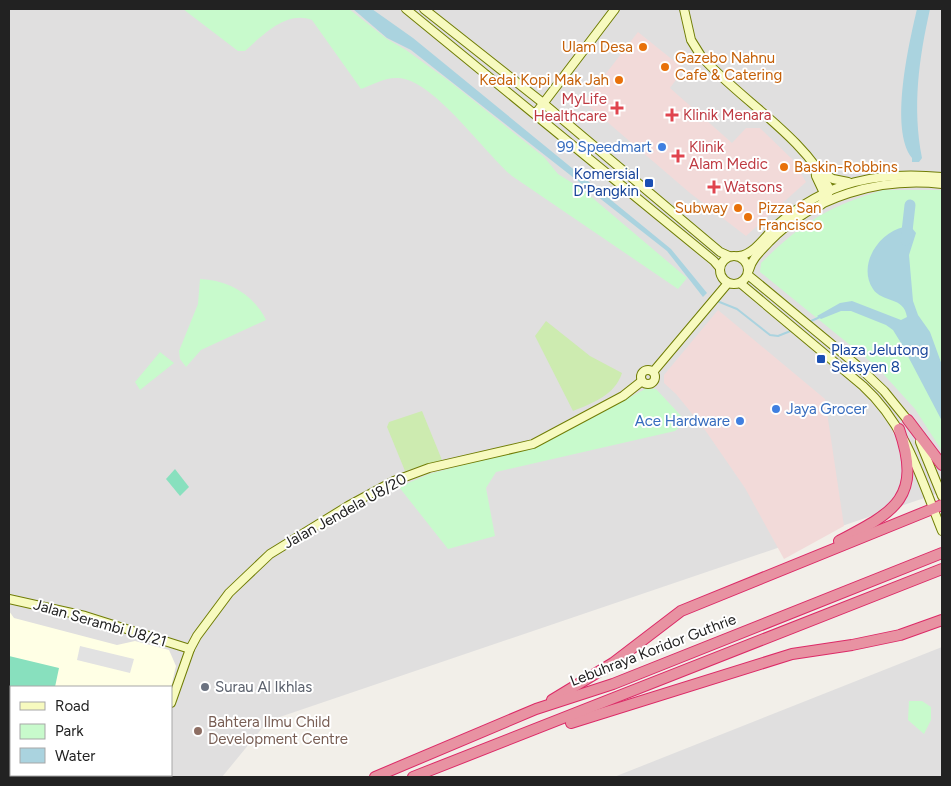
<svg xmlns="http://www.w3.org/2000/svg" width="951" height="786" viewBox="0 0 951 786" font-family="Figtree,sans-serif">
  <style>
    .residential { fill: #e0dfdf; fill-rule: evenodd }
    .commercial { fill: #f2dad9 }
    .education { fill: #ffffe5 }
    .grass { fill: #cdebb0 }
    .park { fill: #c8facc }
    .pitch { fill: #88e0be }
    .parking { fill: #e2e2e2 }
    .water { fill: #aad3df }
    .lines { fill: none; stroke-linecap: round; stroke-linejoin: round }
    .stream { stroke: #aad3df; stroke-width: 2 }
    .river { stroke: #aad3df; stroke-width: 11 }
    .secondary-casing { stroke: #707d05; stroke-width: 10 }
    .highway-casing { stroke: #dc2a67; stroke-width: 12 }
    .secondary { stroke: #f7fabf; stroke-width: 8 }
    .highway { stroke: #e892a2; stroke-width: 10 }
    .food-dot { fill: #e8710a; stroke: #fff; stroke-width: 2 }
    .health-dot { fill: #e0444e; stroke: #fff; stroke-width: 2 }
    .shop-dot { fill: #3f7fe0; stroke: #fff; stroke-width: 2 }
    .transit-dot { fill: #1a4fb4; stroke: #fff; stroke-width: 2 }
    .worship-dot { fill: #6b7280; stroke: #fff; stroke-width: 2 }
    .education-dot { fill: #8d6e63; stroke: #fff; stroke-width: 2 }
    .labels { text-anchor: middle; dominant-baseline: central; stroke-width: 4; stroke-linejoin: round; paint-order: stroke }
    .food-label { font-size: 15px; fill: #c56008; stroke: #fff; text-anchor: end }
    .health-label { font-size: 15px; fill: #be3a42; stroke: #fff; text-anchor: start }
    .shop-label { font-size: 15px; fill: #366cbe; stroke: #fff; text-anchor: end }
    .transit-label { font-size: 15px; fill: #164399; stroke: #fff; text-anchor: end }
    .street-label { font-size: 15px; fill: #222; stroke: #fff }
    .worship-label { font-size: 15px; fill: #5b616d; stroke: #fff; text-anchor: start }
    .education-label { font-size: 15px; fill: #785e54; stroke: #fff; text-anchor: start }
  </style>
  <rect width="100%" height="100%" fill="#f2efe9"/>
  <g class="residential">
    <path d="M9,9H942V492L268,721L222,777H9ZM11,687H171V775H11Z"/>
    <path d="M942,647V777H614Z"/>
  </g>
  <g class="commercial">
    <path d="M638,32L684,69L670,88L732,143L746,128H760L792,159L806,182L746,236L690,193L584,102Z"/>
    <path d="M718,310L825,399L844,526L784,559L745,488L703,427L676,394L664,383V375Z"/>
  </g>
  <path class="education" d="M9,611L14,618L117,645L135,641L169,650L176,666L171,687H11V760H9Z"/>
  <g class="grass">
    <path d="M546,321L590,356L622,373C615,395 593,403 573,411L535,336Z"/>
    <path d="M422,411L442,460L405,471L387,427L389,422Z"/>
  </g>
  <g class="park">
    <path d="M183,9H349L387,39L406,50L449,81L544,157L558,174L582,189L687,278L678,289L512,176C483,151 433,79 398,78C385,77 372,85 361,89L312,20C286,10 262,36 245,51H238Z"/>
    <path d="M883,190H942V451L915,409L877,367L760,272L761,263C803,222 827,207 883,190Z"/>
    <path d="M200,279C228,280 253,294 266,320L201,350L186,367L180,359L179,351L198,304Z"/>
    <path d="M160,352L174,363L140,390L135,382Z"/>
    <path d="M647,388L656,389L683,418V424L675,431L496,472L486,488L495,536L448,549L399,487L429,474L543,444Z"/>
    <path d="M909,701H922L931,707V720L924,734L908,720Z"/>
    <path d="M9,760H11V775H149L148,777L82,775L9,777Z"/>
  </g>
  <g class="pitch">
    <path d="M175,469L189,487L180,496L166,479Z"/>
    <path d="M9,656L59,668L55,687H11V750L9,751Z"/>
  </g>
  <path class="parking" d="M80,646L134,659L130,673L77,660Z"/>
  <g class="water">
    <path d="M353,9H372L413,38L671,249L707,293L703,297L667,251L411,50L387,38Z"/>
    <path d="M917,9H930C919,58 912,107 922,158L919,162H912V158C889,129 909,43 917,9Z"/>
    <path d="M904,227L912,228L916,233L909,255L913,301L918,315L930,332L942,365V421L901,343L893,330L886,325L851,311H841L821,319L817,316L840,303L852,301L901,320L907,317C904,296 882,303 873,289C857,265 879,232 904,227Z"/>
  </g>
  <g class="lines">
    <g class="stream">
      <path d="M717,301L737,309L770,335L778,336L793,330"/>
      <path d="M809,322L820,317"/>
    </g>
    <path class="river" d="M906,240L910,205"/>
    <defs>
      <g id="secondary">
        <path d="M406,9L714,261L720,268"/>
        <path d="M424,9L543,103L720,252L729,256"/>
        <path d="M684,9L691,40L701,56C739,99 805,137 830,190L821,205"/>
        <path d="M536,113L615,9"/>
        <path d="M815,167L816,176L824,193L828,194"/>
        <path d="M820,172L833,179L848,182"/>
        <circle cx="734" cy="270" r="14"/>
        <path d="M739,256C755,254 766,235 777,225C827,181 878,171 942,177"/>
        <path d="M749,270C752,258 761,251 769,242C813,196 880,177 942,184"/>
        <path d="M748,275L859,367L884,391L910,423"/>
        <path d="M740,283L863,386C906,425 921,479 942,531"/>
        <circle cx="648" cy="377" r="7"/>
        <path d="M653,372L728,283"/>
        <path d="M920,442L942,496"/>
        <path d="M9,599L85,616L190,649"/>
        <path d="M171,703L190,649L197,636L229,593L270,554L348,506L394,481L429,468L533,444L623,396L642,381"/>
        <path d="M152,777L153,775"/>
      </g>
      <g id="highway">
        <path d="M908,420L942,465"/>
        <path d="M839,541C894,512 923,498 899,429"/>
        <path d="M552,700L613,663L681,611L942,505"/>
        <path d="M571,723L792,654L852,645L900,635L942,620"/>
        <path d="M375,777L536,709L613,684L942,553"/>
        <path d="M413,777L942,569"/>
      </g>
    </defs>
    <use href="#secondary" class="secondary-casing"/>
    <use href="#highway" class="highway-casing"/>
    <use href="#secondary" class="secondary"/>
    <use href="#highway" class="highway"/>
  </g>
  <g class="food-dot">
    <circle cx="643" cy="47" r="5"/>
    <circle cx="665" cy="67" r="5"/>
    <circle cx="619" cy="80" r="5"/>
    <circle cx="784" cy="167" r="5"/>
    <circle cx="738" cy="208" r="5"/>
    <circle cx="748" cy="217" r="5"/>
  </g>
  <g class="health-dot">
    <path d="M614.5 100.5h5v5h5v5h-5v5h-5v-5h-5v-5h5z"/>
    <path d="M669.5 107.5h5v5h5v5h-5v5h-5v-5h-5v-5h5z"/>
    <path d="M675.5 148.5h5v5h5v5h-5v5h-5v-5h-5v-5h5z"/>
    <path d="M711.5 179.5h5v5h5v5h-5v5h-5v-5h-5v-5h5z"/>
  </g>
  <g class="shop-dot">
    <circle cx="662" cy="147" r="5"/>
    <circle cx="776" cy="409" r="5"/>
    <circle cx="740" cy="421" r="5"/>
  </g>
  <g class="transit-dot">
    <rect x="644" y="178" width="10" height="10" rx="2.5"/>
    <rect x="816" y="354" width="10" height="10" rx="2.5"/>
  </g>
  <circle class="worship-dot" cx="205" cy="687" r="5"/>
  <circle class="education-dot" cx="198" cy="731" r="5"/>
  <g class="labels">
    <g class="food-label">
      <text x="633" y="47">Ulam Desa</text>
      <text x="675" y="58" text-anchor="start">Gazebo Nahnu<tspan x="675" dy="17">Cafe &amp; Catering</tspan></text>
      <text x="609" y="80">Kedai Kopi Mak Jah</text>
      <text x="794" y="167" text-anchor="start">Baskin-Robbins</text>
      <text x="728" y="208">Subway</text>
      <text x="758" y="208" text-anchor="start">Pizza San<tspan x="758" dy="17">Francisco</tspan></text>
    </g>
    <g class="health-label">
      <text x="607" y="99" text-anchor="end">MyLife<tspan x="607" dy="17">Healthcare</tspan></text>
      <text x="683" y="115">Klinik Menara</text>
      <text x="689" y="147">Klinik<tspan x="689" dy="17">Alam Medic</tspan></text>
      <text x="724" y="187">Watsons</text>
    </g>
    <g class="shop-label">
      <text x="652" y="147">99 Speedmart</text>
      <text x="786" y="409" text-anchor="start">Jaya Grocer</text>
      <text x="730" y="421">Ace Hardware</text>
    </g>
    <g class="transit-label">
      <text x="639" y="174">Komersial<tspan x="639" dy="17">D'Pangkin</tspan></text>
      <text x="831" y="350" text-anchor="start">Plaza Jelutong<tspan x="831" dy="17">Seksyen 8</tspan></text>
    </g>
    <g class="street-label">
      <text transform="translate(345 511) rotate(-29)">Jalan Jendela U8/20</text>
      <text transform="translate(100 623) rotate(16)">Jalan Serambi U8/21</text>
      <text transform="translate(653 650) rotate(-21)">Lebuhraya Koridor Guthrie</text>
    </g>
    <g class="worship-label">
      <text x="215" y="687">Surau Al Ikhlas</text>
    </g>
    <g class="education-label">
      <text x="208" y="722">Bahtera Ilmu Child<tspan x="208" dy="17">Development Centre</tspan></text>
    </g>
  </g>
  <rect width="951" height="786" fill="none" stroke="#222222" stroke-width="20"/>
  <rect x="10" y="686" width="162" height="90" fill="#ffffff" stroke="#a7a7a7"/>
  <rect x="20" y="702" width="25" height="8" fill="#f7fabf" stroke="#a7a7a7"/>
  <text x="55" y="711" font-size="15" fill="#222222">Road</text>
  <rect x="20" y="724" width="25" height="15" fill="#c8facc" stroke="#a7a7a7"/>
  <text x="55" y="736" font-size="15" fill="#222222">Park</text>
  <rect x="20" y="748" width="25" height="15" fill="#aad3df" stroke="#a7a7a7"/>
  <text x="55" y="761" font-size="15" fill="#222222">Water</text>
</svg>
